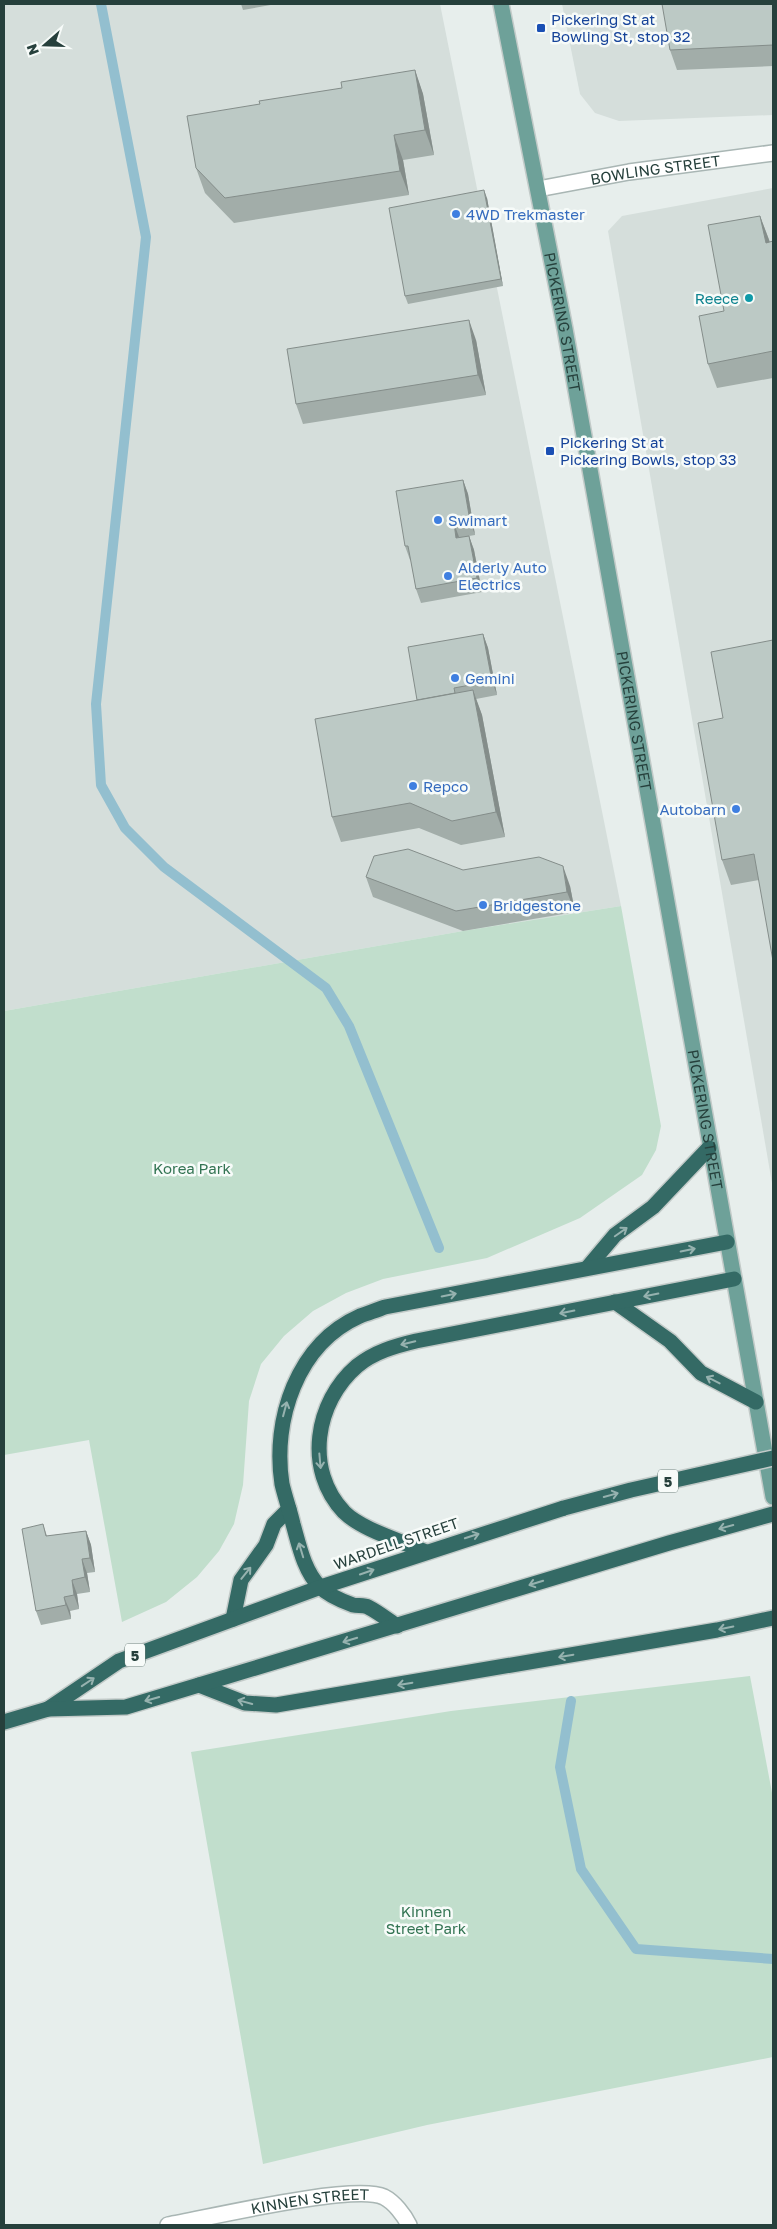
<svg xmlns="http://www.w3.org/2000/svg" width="777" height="2229" viewBox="0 0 777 2229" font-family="'Golos Text',sans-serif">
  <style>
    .built { fill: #d5dedb }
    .green { fill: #c1decc }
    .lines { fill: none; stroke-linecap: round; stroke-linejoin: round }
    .stream { stroke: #93bfcf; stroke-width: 10 }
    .minor-casing { stroke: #a9b6b4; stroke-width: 18 }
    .major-casing { stroke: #c2cac8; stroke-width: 18 }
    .highway-casing { stroke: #c2cac8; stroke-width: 18 }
    .minor { stroke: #fff; stroke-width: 15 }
    .major { stroke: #6ea199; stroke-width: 15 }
    .highway { stroke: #346a65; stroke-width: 15 }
    .highway-bridge-casing { stroke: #c2cac8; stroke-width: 18; stroke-linecap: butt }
    .highway-bridge { stroke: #346a65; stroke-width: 15 }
    .wall { fill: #a2ada9 }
    .shaded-wall { fill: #848d8a }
    .building { fill: #bcc9c5; stroke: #848d8a }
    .oneway { stroke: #96b2af }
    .transit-dot { fill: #1a4fb4; stroke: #f7fbf9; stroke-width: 2 }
    .shop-dot { fill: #3f7fe0; stroke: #f7fbf9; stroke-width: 2 }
    .culture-dot { fill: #0f9aa8; stroke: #f7fbf9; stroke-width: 2 }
    .labels { text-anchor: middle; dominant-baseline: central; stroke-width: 5; stroke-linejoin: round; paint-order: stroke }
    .shield { fill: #f7fbf9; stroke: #657875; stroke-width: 1 }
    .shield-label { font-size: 14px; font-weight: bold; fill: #26403c }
    .transit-label { font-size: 15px; fill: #164399; stroke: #f7fbf9; text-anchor: start }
    .street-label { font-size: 15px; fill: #26403c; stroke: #f7fbf9 }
    .shop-label { font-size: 15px; fill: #366cbe; stroke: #f7fbf9; text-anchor: start }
    .culture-label { font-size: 15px; fill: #0d838f; stroke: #f7fbf9; text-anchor: end }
    .park-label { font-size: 15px; fill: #337453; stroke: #f7fbf9 }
  </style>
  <rect width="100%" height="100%" fill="#e7eeec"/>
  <g class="built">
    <path d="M4,4H440L621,906L463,931L4,1011Z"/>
    <path d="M562,4H773V115L619,121L595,113L580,94Z"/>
    <path d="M773,188V1189L608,231L622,216Z"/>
  </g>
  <g class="green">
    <path d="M621,906L661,1126L656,1150L642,1175L580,1218L487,1258L383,1279L346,1293L313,1311L284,1336L261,1364L249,1401L243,1485L234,1524L219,1551L197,1577L166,1602L122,1622L89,1440L4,1455V1011L463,931Z"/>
    <path d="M750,1676L773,1798V2057L427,2125L263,2164L191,1752L451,1711Z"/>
  </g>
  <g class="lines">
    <g class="stream">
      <path d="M101,4L146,237L96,704L101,785L125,828L164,867L326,988L349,1026L439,1248"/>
      <path d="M571,1701L560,1767L581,1869L636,1949L773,1959"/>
    </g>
    <defs>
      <g id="minor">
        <path id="s1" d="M538,189L629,172L773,153"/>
        <path id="s2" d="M168,2225C208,2218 354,2183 384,2197C394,2202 404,2215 409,2225"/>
      </g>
      <g id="major">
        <path id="s3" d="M501,4L565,329L773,1497"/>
      </g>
      <g id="highway">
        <path d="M588,1267L615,1235L653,1207L709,1148"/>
        <path d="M615,1302L670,1341L701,1373L756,1402"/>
        <path d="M426,1552C402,1541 362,1530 344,1512C304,1470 315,1402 357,1366C374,1352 395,1346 416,1341L734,1279"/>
        <path d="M233,1619L241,1580L266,1545L274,1524L289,1509"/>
        <path d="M397,1626C388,1620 378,1612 368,1607C364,1605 358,1606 353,1605C342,1601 328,1595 320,1587C304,1571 299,1545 293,1524C290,1511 285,1497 282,1484C272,1420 297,1344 360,1316C368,1313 377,1310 385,1307L727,1242"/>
        <path d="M199,1685L245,1703L276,1705L717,1630L773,1618"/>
        <path d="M48,1709L119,1661L321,1587L564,1508"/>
        <path d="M4,1722L48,1709L126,1707L669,1543L773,1514"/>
      </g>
    </defs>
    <use href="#minor" class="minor-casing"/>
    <use href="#major" class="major-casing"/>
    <use href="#highway" class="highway-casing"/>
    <use href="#minor" class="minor"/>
    <use href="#major" class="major"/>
    <use href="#highway" class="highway"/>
    <defs>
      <path id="highway-bridge" d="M564,1508L631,1490L773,1458"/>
    </defs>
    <use href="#highway-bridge" class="highway-bridge-casing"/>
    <use href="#highway-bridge" class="highway-bridge"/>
  </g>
  <g class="wall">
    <path d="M241,4H276L243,10Z"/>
    <path d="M773,4V66L677,70L670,50Z"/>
    <path d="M415,70L423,94L434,155L403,160L409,195L234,223L205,193L196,168L260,104L342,88Z"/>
    <path d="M487,198L503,286L408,304L405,296Z"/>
    <path d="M760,216L770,242L773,241V378L717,388L708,364L724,311Z"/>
    <path d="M476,340L486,395L303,424L296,404Z"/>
    <path d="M463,480L468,494L475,535L469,536L474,550L482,592L421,603L416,589L411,560H410L405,546Z"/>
    <path d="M483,634L488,648L497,695L476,699L482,715L505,837L461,845L419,828L341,842L332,817L417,700Z"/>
    <path d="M773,640L759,880L731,885L722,860L723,718Z"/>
    <path d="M463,870L570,886L575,912L463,931L373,897L366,877Z"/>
    <path d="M43,1524L47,1536L86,1531L91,1545L95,1572L87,1573L90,1592L77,1594L79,1609L70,1611L71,1619L41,1625L36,1611Z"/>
  </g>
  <g class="shaded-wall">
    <path d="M415,70L423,94L434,155L425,130Z"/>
    <path d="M394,135L403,160L409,195L400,171Z"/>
    <path d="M484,190L487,198L503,286L501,279Z"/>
    <path d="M760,216L769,240L773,261L766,243Z"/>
    <path d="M469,320L476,340L486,395L478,375Z"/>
    <path d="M463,480L468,494L475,535L470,521Z"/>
    <path d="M454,523L459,537L456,538Z"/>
    <path d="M469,536L474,550L482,592L477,578Z"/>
    <path d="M483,634L488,648L497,695L492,681Z"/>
    <path d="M473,690L482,715L505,837L496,812Z"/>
    <path d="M563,866L570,886L575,912L567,892Z"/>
    <path d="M86,1531L91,1545L95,1572L90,1558Z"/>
    <path d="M82,1559L87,1573L90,1592L85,1577Z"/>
    <path d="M72,1580L77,1594L79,1609L74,1595Z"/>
    <path d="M64,1597L70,1611L71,1619L66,1605Z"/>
  </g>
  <g class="building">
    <path d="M662,4H773V45L670,50Z"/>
    <path d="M415,70L425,130L394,135L400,171L225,198L196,168L187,116L260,104L259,101L342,88L341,82Z"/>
    <path d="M484,190L501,279L405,296L389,208Z"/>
    <path d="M760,216L766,243L773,241V351L708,364L699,316L724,311L708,225Z"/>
    <path d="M469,320L478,375L296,404L287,349Z"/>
    <path d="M463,480L470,521L454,523L456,538L469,536L477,578L416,589L408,546H405L396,491Z"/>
    <path d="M483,634L492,681L454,688L455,693L417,700L408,647Z"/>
    <path d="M773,640V961L754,854L722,860L698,723L723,718L711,652Z"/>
    <path d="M473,690L496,812L452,821L410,803L332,817L315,719Z"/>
    <path d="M408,849L463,870L539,857L563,866L567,892L456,911L366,877L374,856Z"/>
    <path d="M43,1524L46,1536L86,1531L90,1558L82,1559L85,1577L72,1580L74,1595L64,1597L66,1605L36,1611L22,1529Z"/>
  </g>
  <defs><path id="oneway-shaft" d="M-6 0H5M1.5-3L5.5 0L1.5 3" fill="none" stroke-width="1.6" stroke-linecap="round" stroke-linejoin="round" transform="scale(1.25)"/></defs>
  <g class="oneway">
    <use href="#oneway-shaft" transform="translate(621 1232) rotate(-35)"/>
    <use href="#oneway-shaft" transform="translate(688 1250) rotate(-12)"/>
    <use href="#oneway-shaft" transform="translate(449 1295) rotate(-11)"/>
    <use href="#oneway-shaft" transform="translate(651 1295) rotate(169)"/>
    <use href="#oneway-shaft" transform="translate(567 1312) rotate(169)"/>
    <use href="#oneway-shaft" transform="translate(408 1343) rotate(166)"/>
    <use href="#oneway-shaft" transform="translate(713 1380) rotate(-153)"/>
    <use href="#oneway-shaft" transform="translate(285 1409) rotate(-75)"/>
    <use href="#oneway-shaft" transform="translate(320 1461) rotate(85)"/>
    <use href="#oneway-shaft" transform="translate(611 1495) rotate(-15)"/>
    <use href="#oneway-shaft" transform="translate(726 1527) rotate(165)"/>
    <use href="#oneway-shaft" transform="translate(472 1536) rotate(-18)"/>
    <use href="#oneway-shaft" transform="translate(301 1550) rotate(-107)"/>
    <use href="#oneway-shaft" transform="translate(367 1572) rotate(-19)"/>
    <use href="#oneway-shaft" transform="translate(246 1573) rotate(-51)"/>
    <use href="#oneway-shaft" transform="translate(536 1583) rotate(163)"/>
    <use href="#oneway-shaft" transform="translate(726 1628) rotate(168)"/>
    <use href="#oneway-shaft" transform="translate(350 1640) rotate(163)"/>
    <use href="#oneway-shaft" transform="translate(566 1656) rotate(170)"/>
    <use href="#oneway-shaft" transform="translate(88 1682) rotate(-34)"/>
    <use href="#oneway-shaft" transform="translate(405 1684) rotate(170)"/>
    <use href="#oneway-shaft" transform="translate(152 1699) rotate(164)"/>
    <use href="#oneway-shaft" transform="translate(245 1702) rotate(-165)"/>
  </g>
  <g class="transit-dot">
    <rect x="536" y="23" width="10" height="10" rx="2.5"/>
    <rect x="545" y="446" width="10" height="10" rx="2.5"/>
  </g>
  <g class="shop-dot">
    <circle cx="456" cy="214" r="5"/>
    <circle cx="438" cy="520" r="5"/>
    <circle cx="448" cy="576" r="5"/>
    <circle cx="455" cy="678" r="5"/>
    <circle cx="413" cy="786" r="5"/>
    <circle cx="736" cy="809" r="5"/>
    <circle cx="483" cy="905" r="5"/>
  </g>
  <circle class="culture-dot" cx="749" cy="298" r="5"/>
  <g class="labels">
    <g class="shield">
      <rect x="658" y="1469.5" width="20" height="23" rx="4"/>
      <rect x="125" y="1643.5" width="20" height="23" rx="4"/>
    </g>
    <g class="shield-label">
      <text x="668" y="1481">5</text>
      <text x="135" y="1655">5</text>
    </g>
    <g class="transit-label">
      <text x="551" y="19">Pickering St at<tspan x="551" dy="17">Bowling St, stop 32</tspan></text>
      <text x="560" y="442">Pickering St at<tspan x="560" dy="17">Pickering Bowls, stop 33</tspan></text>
    </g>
    <g class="street-label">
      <text stroke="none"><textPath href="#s1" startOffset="119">BOWLING STREET</textPath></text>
      <text stroke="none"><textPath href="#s3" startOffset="324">PICKERING STREET</textPath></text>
      <text stroke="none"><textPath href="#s3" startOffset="729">PICKERING STREET</textPath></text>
      <text stroke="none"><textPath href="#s3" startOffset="1134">PICKERING STREET</textPath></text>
      <text transform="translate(396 1543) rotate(-19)">WARDELL STREET</text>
      <text stroke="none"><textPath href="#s2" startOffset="144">KINNEN STREET</textPath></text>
    </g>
    <g class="shop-label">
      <text x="466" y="214">4WD Trekmaster</text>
      <text x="448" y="520">Swimart</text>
      <text x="458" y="567">Alderly Auto<tspan x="458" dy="17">Electrics</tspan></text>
      <text x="465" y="678">Gemini</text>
      <text x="423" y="786">Repco</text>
      <text x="726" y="809" text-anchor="end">Autobarn</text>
      <text x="493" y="905">Bridgestone</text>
    </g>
    <g class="culture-label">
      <text x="739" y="298">Reece</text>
    </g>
    <g class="park-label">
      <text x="192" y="1168">Korea Park</text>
      <text x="426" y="1911">Kinnen<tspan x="426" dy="17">Street Park</tspan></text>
    </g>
  </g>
  <rect width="777" height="2229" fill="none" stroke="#26403c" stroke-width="10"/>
  <g transform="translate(45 45) rotate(250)" stroke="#f7fbf9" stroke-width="4" paint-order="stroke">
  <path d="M0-4L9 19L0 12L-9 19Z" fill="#26403c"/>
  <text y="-8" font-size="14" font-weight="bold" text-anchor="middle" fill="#26403c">N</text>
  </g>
</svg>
